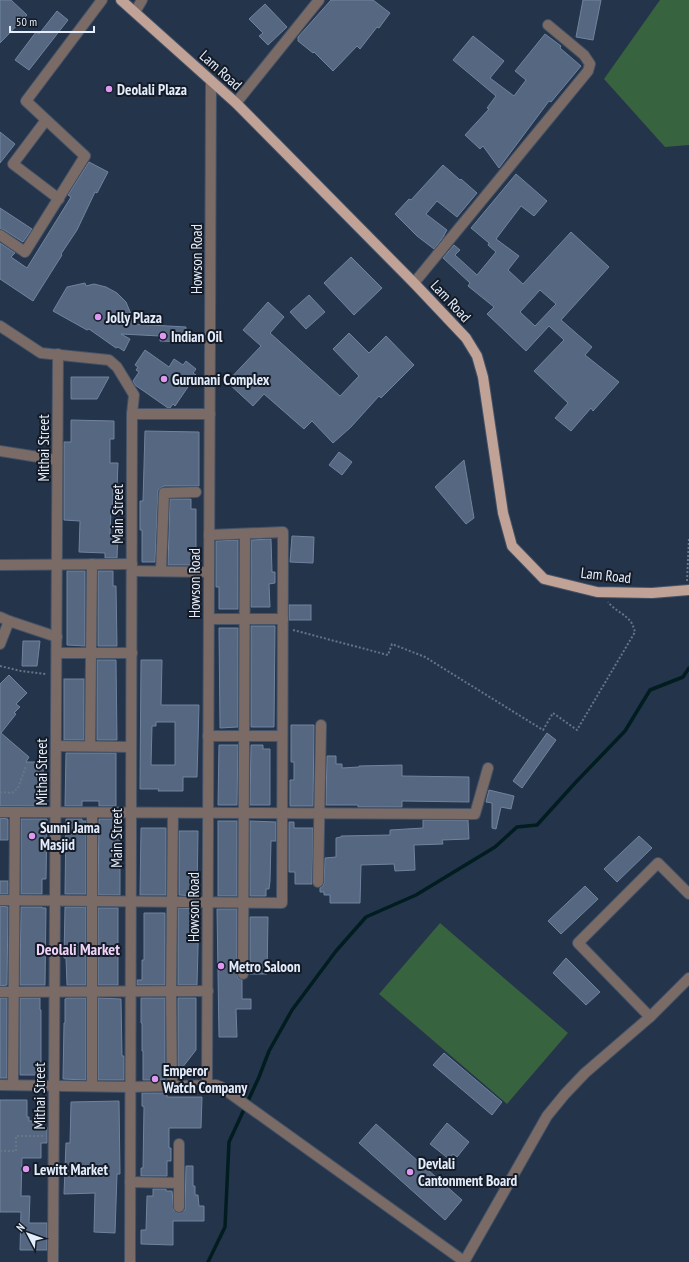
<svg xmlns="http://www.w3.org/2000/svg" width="689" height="1262" viewBox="0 0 689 1262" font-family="'PT Sans Narrow',sans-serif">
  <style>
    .green { fill: #38633f }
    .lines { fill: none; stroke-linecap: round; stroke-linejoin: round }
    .stream { stroke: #011d20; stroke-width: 3.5 }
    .building { fill: #566881; stroke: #70839e; fill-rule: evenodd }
    .minor-casing { stroke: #435267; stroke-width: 12 }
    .major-casing { stroke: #435267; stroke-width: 12 }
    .path { stroke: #667488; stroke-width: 2; stroke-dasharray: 2 2; stroke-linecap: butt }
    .minor { stroke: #7a6b66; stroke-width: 10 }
    .major { stroke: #c1a297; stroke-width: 10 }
    .poi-dot { fill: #de98f2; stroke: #141b26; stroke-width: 1.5 }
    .labels { text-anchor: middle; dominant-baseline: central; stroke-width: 4; stroke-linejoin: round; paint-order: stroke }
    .street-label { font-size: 15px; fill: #e3edfc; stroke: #141b26 }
    .poi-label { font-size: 15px; font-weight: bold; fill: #e3edfc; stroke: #141b26; text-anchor: start }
    .neighbourhood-label { font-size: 16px; font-weight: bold; fill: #f0d3f9; stroke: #141b26 }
  </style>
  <rect width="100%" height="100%" fill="#24344b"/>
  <g class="green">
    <path d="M660,0H689V145L665,147L604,79Z"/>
    <path d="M440,923L568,1033L507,1104L379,994Z"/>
  </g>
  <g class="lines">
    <path class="stream" d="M208,1262L225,1227L229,1142L259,1077L269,1051L292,1010L336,951L366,917L416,895L495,847L517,827L537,825L576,782L625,731L650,690L683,677L689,668"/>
  </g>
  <g class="building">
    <path d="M0,0H11L27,15L0,43Z"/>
    <path d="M331,0H373L390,13L379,28L377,27L360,49L357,46L333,71L314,52L313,53L298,41V37Z"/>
    <path d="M583,0H601L593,40L576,37Z"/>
    <path d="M265,4L287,27L268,45L259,36L263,33L249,19Z"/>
    <path d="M57,11L68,20L29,70L15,60L36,32L39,34Z"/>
    <path d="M545,34L561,46L560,48L581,66L551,102L549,101L499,168L483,146L480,149L465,135L489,109L487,108L496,96L453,60L473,36L504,61L490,78L514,96L526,80L515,71Z"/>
    <path d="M0,132L15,144L0,163Z"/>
    <path d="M89,162L108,172L97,193L95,192L77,230L61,254L62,255L33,301L0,279V243L15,253L11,257L27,268L71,197L68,195Z"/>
    <path d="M443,165L460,180L461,179L477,193L457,217L437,201L426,214L447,230L444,235V236L434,249L417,236L395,214L409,199L411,200Z"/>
    <path d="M516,174L547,201L534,216L521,206L496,239L519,256L508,270L523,284L571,232L609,267L561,320L592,347L585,355L619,382L593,411L591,408L571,431L555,418L568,403L534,371L564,340L549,326L526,351L487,314L494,307L468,286L470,283L443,258L454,245L460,250L455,255L477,275L496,252L488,245L489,243L471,228ZM540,290L556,304L535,326L520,312Z"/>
    <path d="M0,208L32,229L23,242L4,230L0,229Z"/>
    <path d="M351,257L382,288L354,315L324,283Z"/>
    <path d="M85,283L86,286L94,284L106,287L117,293L126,302L131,314L132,324L186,327L185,342L160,341V336L121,334L130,339L124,351L118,347L116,348L89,329L87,330L53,311L67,287Z"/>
    <path d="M309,295L325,312L306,329L290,312Z"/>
    <path d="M268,302L284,317L270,333L340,396L359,376L333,349L349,333L369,353L386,336L414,365L381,398L379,396L351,427L333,443L312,421L304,429L264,394L253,406L227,382L261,346L243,330Z"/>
    <path d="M145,350L169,367L174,359L183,365L186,361L196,369L193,373L196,375L175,406L173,404L170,408H168L135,385L133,381L139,372L136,370L138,367L135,365Z"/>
    <path d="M71,377H109L97,399H71Z"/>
    <path d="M71,420L114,421V439H110V463H118L117,488H113V511L111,510L110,534H118L117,558H105V553L79,552L80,521L64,520V442H71Z"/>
    <path d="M145,431L199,432V486H164L158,490L155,562H142V530H140V501H143Z"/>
    <path d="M339,452L352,462L342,475L329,465Z"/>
    <path d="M464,460L474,518L466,524L435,487Z"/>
    <path d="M170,499H191V509H196V565H168Z"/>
    <path d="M292,536L314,537L313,563L290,562Z"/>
    <path d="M271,539L272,572H275V583L269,584L270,607H251V540Z"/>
    <path d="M238,540V609H219V587H216V541Z"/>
    <path d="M67,571H85V646L67,645Z"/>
    <path d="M98,571H113V586H116L117,646H98Z"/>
    <rect x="289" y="605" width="22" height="15"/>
    <path d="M251,626H275L274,727H251Z"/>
    <path d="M219,628H238V727L220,728Z"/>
    <path d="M23,641H40L37,666H22Z"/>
    <path d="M97,660H116L117,740H97Z"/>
    <path d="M141,660H162L161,705H199L197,777H183V791H158L159,789H140ZM156,722H175V765H151L152,726H156Z"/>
    <path d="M9,675L27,693L16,704L20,707L14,713L16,714L1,733L29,757L26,762H43L44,806H0V684Z"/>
    <rect x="64" y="679" width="20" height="61"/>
    <path d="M291,725H314L313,806H290V780H294V762H291Z"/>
    <path d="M547,733L556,740L522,788L513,781Z"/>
    <path d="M219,745H238L237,805H218Z"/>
    <path d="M251,745H263V749H270V805H250Z"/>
    <path d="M66,753H116V806H99V801H82V806H65Z"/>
    <path d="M327,756H336V764H342V768L359,767V766L402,765V776L469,777V802L402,801V807H358V805H326Z"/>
    <path d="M489,790L514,796L511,809L501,807L496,829L492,828V803L486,802Z"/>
    <path d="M0,818L8,819V840H0Z"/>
    <path d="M21,819H47L46,879H42V894H21Z"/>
    <path d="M66,819H82V821H86V894H65Z"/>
    <path d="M99,819H115V821H120V895H98Z"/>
    <path d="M423,820H468L469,839L442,840L443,844L414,845L415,870L395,871L394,864L361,865L360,903H330V895H324V892H320V888L323,886L324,882L325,858L336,857V838L341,837V836L390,835V830L423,828Z"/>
    <rect x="218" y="821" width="19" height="75"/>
    <path d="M250,821L276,822V841H271L270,881L269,889H266V896H250Z"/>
    <path d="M289,822H294V828H313L312,884H295V872H289Z"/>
    <path d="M141,828H166V895H140Z"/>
    <path d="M179,831H198L197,896L179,895Z"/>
    <path d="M639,836L652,848L617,882L604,869Z"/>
    <rect x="0" y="881" width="8" height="13"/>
    <path d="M585,886L598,899L561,934L548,921Z"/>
    <path d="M0,906L8,907L7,985L0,986Z"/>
    <path d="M21,907H42V908H46L45,985H20Z"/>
    <path d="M65,907H86V985H67L66,958H64Z"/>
    <rect x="98" y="908" width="20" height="77"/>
    <path d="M178,908L197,909V912H199L197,985H178Z"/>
    <path d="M217,909H237V974L238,978L242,980V999H251V1009H236L237,1037H219Z"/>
    <path d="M144,913H165V985H137V980H142V960H144Z"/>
    <path d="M250,917H268L267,974H250Z"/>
    <path d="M566,958L600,992L586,1005L553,973Z"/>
    <rect x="0" y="998" width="7" height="80"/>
    <path d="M20,998H40V1010H41V1075H20Z"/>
    <path d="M67,998H86V1080L63,1079L64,1023H65V999Z"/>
    <path d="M98,998L121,999L122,1056H124V1080H98Z"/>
    <path d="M141,998H165V1080H143V1051H142V1023H141Z"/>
    <path d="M178,998H196V1050L182,1068H178Z"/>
    <path d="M444,1053L502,1102L492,1115L433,1065Z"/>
    <path d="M142,1093H167V1097H202L201,1128H169V1148H171V1161H167V1176H141V1168H143L144,1107L142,1106Z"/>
    <path d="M0,1100H27V1117H29V1121H41V1126L47,1127V1143H41V1158H22L21,1196H30L29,1223H47V1250H20L21,1212H0Z"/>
    <path d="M119,1101L120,1174H117L115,1233L94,1232L95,1193L64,1194L66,1143H70L71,1102Z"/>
    <path d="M447,1123L469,1142L457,1157L453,1154L449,1159L430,1144Z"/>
    <path d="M376,1124L462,1200L445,1220L359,1143Z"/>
    <path d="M186,1166H193V1186H195V1195H198L199,1206H204V1221H173V1245L141,1244V1230H146L147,1196H153V1189H166V1191H172L174,1211L179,1213L185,1210Z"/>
  </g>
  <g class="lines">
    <defs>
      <g id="minor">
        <path d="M135,12L142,0"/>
        <path d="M236,103L319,0"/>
        <path d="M46,120L13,164L59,199"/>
        <path d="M0,235L25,252L85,156L26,101L102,0"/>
        <path d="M414,283L588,71L590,64L584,55L548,25"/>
        <path d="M0,326L41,353L109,360L117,367L134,395L132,414L130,1262"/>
        <path d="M132,414H210"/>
        <path d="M0,451L57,460"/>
        <path d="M0,565L132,564"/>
        <path d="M132,571L209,572"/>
        <path d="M161,571L164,493L196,492"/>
        <path d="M0,617L9,621L57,637"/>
        <path d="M209,619H283"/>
        <path d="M0,644L9,621"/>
        <path d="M57,653H132"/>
        <path d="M208,736H282"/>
        <path d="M56,746L131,747"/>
        <path d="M90,746L92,564"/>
        <path d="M0,812L475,814L488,768"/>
        <path d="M318,882L321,725"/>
        <path d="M0,900L282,903L283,532L209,535"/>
        <path d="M243,974L245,534"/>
        <path d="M0,992L208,991"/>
        <path d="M650,1017L578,943L658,863L689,894"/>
        <path d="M0,1085L130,1087L216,1085L221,1087L465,1262"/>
        <path d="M13,1085L15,812"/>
        <path d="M207,1085L211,81"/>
        <path d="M92,1086V813"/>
        <path d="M172,1086L171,991L173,813"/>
        <path d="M130,1182L179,1183"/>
        <path d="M179,1207V1144"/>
        <path d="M53,1262L58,354"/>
        <path d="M464,1262L547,1116L565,1094L585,1073L650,1017L689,978"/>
      </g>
      <path id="major" d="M121,0L236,103L414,283L466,338L477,356L483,377L503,513L512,546L544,579L597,592L652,593L689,590"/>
    </defs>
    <use href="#minor" class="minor-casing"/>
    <use href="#major" class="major-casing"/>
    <g class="path">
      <path d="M687,581L689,538"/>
      <path d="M293,630L388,655L392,644L425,657L543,730L553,713L577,730L635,632C634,629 633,625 631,622C625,614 614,610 608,602"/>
      <path d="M0,666L21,671L46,674"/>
      <path d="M0,792L12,793L18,788L26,766"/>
      <path d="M0,1151H16V1136H44"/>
    </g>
    <use href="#minor" class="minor"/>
    <use href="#major" class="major"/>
  </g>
  <g class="poi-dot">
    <circle cx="109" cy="89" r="4"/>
    <circle cx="98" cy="317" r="4"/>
    <circle cx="163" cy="336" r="4"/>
    <circle cx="164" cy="379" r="4"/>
    <circle cx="32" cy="836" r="4"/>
    <circle cx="221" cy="966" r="4"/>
    <circle cx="155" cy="1079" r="4"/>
    <circle cx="26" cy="1169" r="4"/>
    <circle cx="410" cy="1172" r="4"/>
  </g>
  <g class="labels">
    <g class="street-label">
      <text transform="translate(221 70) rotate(42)">Lam Road</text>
      <text transform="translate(196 259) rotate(-90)">Howson Road</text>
      <text transform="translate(451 301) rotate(47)">Lam Road</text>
      <text transform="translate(43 448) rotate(-90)">Mithai Street</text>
      <text transform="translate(117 514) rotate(-90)">Main Street</text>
      <text transform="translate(606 575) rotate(6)">Lam Road</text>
      <text transform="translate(194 583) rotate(-90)">Howson Road</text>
      <text transform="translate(41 772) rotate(-90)">Mithai Street</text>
      <text transform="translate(116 838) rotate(-90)">Main Street</text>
      <text transform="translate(193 907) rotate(-90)">Howson Road</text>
      <text transform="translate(39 1096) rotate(-90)">Mithai Street</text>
    </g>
    <g class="poi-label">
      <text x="117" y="89">Deolali Plaza</text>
      <text x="106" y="317">Jolly Plaza</text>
      <text x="171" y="336">Indian Oil</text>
      <text x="172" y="379">Gurunani Complex</text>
      <text x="40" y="827">Sunni Jama<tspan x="40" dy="17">Masjid</tspan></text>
      <text x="229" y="966">Metro Saloon</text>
      <text x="163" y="1070">Emperor<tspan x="163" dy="17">Watch Company</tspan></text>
      <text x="418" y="1163">Devlali<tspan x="418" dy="17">Cantonment Board</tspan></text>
      <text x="34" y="1169">Lewitt Market</text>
    </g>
    <g class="neighbourhood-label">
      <text x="78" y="949">Deolali Market</text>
    </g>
  </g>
  <g transform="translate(28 1234) rotate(311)" stroke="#141b26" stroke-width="3" paint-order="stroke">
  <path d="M0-3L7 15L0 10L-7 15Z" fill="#e3edfc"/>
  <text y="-6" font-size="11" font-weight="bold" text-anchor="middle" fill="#e3edfc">N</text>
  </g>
  <path d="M10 26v6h84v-6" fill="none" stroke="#e3edfc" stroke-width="2"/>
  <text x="16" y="26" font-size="12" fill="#e3edfc" stroke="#141b26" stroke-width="3" paint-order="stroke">50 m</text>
</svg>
